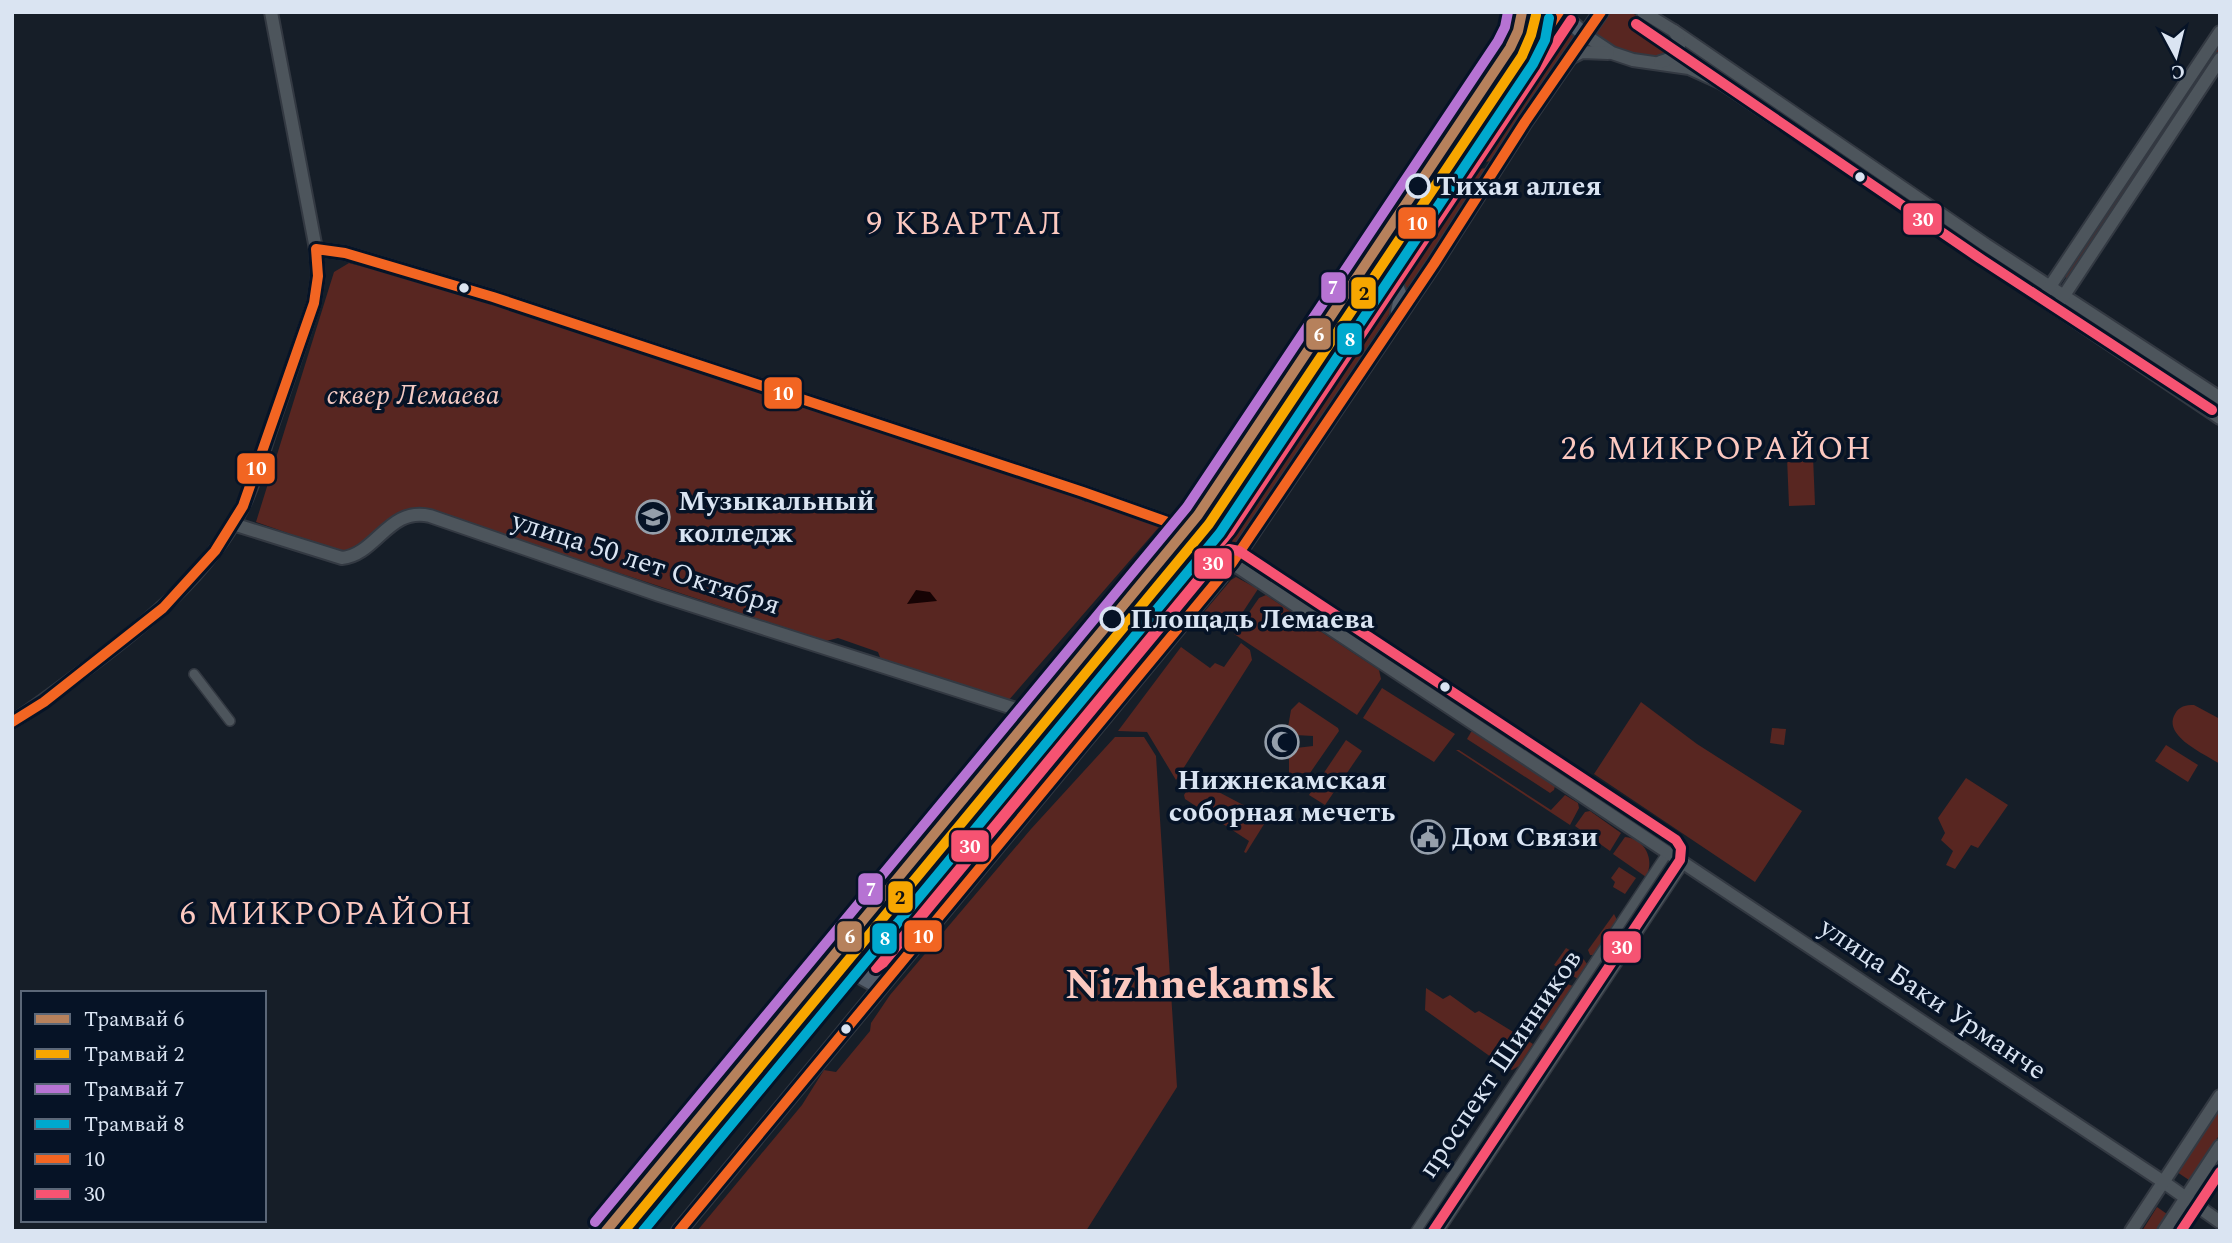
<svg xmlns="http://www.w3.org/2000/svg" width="2232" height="1243" viewBox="0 0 2232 1243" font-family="Spectral,serif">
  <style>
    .green { fill: #582621 }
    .water { fill: #160304 }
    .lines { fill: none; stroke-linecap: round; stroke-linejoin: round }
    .street-casing { stroke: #333942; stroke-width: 12 }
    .secondary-casing { stroke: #333942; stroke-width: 16 }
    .primary-casing { stroke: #333942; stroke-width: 18 }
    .street { stroke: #4d555c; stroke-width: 9 }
    .secondary { stroke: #4d555c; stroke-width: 12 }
    .primary { stroke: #525c69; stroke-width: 14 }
    .bus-1-casing { stroke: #061326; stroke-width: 16 }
    .bus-2-casing { stroke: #061326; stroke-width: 16 }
    .bus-1 { stroke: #f26522; stroke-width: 10 }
    .bus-2 { stroke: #f65372; stroke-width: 10 }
    .tram-1-casing { stroke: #061326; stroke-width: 16 }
    .tram-2-casing { stroke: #061326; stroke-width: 16 }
    .tram-3-casing { stroke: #061326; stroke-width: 16 }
    .tram-4-casing { stroke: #061326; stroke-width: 16 }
    .tram-1 { stroke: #b6815c; stroke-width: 10 }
    .tram-2 { stroke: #f7a600; stroke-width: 10 }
    .tram-3 { stroke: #b673d3; stroke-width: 10 }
    .tram-4 { stroke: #00a9ce; stroke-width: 10 }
    .bus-dot { fill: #dae4f2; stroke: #061326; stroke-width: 2.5 }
    .stop-dot { fill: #061326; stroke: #dae4f2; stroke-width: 3.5 }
    .labels { text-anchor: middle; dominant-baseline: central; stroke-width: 7; stroke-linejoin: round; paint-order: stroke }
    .stop-label { font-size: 28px; font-weight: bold; fill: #dae4f2; stroke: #061326; text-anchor: start }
    .park-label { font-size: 28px; font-style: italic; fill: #f5cbc4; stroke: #061326 }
    .poi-label { font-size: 28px; font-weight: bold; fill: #dae4f2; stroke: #061326; text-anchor: start }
    .street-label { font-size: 28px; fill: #dae4f2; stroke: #061326 }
    .quarter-label { font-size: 32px; letter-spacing: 2px; fill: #fcc9c0; stroke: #061326 }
    .town-label { font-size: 42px; font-weight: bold; fill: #fcc9c0; stroke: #061326 }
    .line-badge { stroke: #061326; stroke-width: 2.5 }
    .badge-label { font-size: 19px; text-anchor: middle; font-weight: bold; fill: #fff }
    .pale-badge-label { font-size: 19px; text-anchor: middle; font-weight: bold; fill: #111 }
  </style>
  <rect width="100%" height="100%" fill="#161e28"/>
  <g class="green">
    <path d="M1609,12H1631L1668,38L1671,44L1669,52C1644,66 1614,48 1593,35Z"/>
    <path d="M1559,24L1575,35L1566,52L1496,161L1466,163Z"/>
    <path d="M2220,42V53L2070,277L2066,278L2064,274Z"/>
    <path d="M1707,63L2032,280L2030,283L1705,69L1704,67Z"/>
    <path d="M1490,168L1429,261L1405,290L1399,282L1389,278L1462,170Z"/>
    <path d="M349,263L479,297L569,330L1066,493L1086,502L1089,500L1159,527L1008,701L881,660L878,652L838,638L826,641L421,508C415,509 406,510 399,513C378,522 364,554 339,551L256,522L334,272Z"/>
    <path d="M1380,292H1394L1395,305L1238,546L882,975L870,977L866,965L919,900L940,869L1213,541Z"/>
    <path d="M2075,306L2220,403V410L2072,311Z"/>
    <path d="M1813,456L1815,505L1789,506L1787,457Z"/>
    <path d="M1236,577L1258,589L1231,630L1204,612L1231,580Z"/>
    <path d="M1266,595L1379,670L1381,679L1357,715L1234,634L1259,598Z"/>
    <path d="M1241,643L1250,650L1252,660L1176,780L1147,732L1118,731L1181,647L1210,668L1215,663L1224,667Z"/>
    <path d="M1382,688L1455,734L1434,762L1363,718Z"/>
    <path d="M1299,702L1338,728L1339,731L1310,773L1289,774V758L1296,748L1313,746V736L1295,735L1288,727L1291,710Z"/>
    <path d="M1641,702L1697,744L1802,811L1755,882L1594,774Z"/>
    <path d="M2194,705L2220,719V764C2205,754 2162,736 2175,714C2179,706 2186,705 2194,705Z"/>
    <path d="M1772,728L1786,729L1784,745L1770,743Z"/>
    <path d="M1471,732H1475L1555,786L1554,790L1550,793L1467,739Z"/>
    <path d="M1115,737H1144L1156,756L1177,1087L1086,1231H697L802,1105L824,1070L836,1072L870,1031L871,1023L890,995L1031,829Z"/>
    <path d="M1346,740L1362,751L1325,805L1309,795Z"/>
    <path d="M2166,745L2198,765L2188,782L2155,761Z"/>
    <path d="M1456,750H1459L1551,810L1565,795L1578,803L1579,808L1570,825Z"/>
    <path d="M1966,778L2008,805L1978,848L1971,845L1955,869L1946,865L1953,851L1941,840L1945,833L1938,818Z"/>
    <path d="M1194,779L1266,817V821L1246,853L1244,852L1249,841L1185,799L1184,795Z"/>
    <path d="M1590,811L1621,833L1610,851L1575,826L1585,812Z"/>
    <path d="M1625,837C1645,839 1655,859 1646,877L1613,854Z"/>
    <path d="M1619,867L1636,878L1625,894L1613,887L1615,882L1611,878Z"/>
    <path d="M1614,914L1617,920L1594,955H1590L1588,950Z"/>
    <path d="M1566,948L1582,957L1587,964L1578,979L1554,965Z"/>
    <path d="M1567,984L1573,986V989L1545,1031L1540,1029L1539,1025Z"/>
    <path d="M1426,988L1443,999L1450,995L1475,1013L1479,1011L1533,1044L1519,1066L1512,1070L1505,1067L1425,1010Z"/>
    <path d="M2220,1109V1134L2189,1180L2177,1172Z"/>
    <path d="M2157,1207L2167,1214L2157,1231H2142Z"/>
  </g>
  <path class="water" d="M916,590L930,592L937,601L907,604Z"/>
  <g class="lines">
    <defs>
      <g id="street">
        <path d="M194,674L230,721"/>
        <path d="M594,1231L775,1014L867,898L1022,711"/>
        <path d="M1416,1231L1668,852"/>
        <path d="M1439,1231L1684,863"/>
      </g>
      <g id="secondary">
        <path d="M1643,12L1674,31L1986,245L2220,398"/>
        <path d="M1585,35L1612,53L1633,60L1689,68L1722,83L2220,418"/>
        <path d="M1570,58L1582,52L1608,53"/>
        <path d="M1660,62C1677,58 1685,45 1674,31"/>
        <path d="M316,249L345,253L493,297L1083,492L1207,536"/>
        <path d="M2047,291L2220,32"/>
        <path d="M2061,300L2220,59"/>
        <path d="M233,524L342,558C376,555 389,506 430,516L659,595L1022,711L1036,717L1049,728"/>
        <path d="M1232,563L2162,1181L2220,1222"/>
        <path d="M12,722C39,705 64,685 90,666C148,622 207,575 241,510C253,487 261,459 269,434C284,390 299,347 314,303L318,276L316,249L271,12"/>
        <path d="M2131,1231L2220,1096"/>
        <path d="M2164,1231L2220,1146"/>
      </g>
      <g id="primary">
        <path d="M1559,12L1585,35"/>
        <path d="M1372,292L1385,285L1397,288L1401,298L1398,312"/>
        <path d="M865,955L862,965L863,978L872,983L889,976"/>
        <path d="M634,1231L1207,536L1559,12"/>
        <path d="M679,1231L1232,563L1434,264L1525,122L1601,12"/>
      </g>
    </defs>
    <use href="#street" class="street-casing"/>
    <use href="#secondary" class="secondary-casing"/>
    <use href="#primary" class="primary-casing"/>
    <use href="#street" class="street"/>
    <use href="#secondary" class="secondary"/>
    <use href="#primary" class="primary"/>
    <defs>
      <g id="bus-1">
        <path d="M12,722L44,702L163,608L215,551L243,506L314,303L318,276L316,249L345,253L493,297L1083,492L1207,536L1559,12"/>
        <path d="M679,1231L1232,563L1434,264L1525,122L1601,12"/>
      </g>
      <g id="bus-2">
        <path d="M1636,24L1978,257L2212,410"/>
        <path d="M1433,1231L1680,860L1681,848L1676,840L1239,551L1229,549L1221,554L883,963L876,968L879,957L1230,531L1571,20"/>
        <path d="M2181,1231L2220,1172"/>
      </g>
    </defs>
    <use href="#bus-1" class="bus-1-casing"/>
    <use href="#bus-2" class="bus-2-casing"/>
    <use href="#bus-1" class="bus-1"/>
    <use href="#bus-2" class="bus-2"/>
    <defs>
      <path id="tram-1" d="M606,1231L1198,515L1510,48L1518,31L1522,12"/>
      <path id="tram-2" d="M624,1231L1209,524L1522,56L1531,35L1536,15"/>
      <path id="tram-3" d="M595,1222L1187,507L1498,41L1505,27L1508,12"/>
      <path id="tram-4" d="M643,1231L1220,533L1533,64L1545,40L1549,18"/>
    </defs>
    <use href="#tram-1" class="tram-1-casing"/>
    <use href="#tram-2" class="tram-2-casing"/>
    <use href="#tram-3" class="tram-3-casing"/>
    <use href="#tram-4" class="tram-4-casing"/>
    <use href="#tram-1" class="tram-1"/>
    <use href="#tram-2" class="tram-2"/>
    <use href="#tram-3" class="tram-3"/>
    <use href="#tram-4" class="tram-4"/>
  </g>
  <defs>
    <symbol id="university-ring" viewBox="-11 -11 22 22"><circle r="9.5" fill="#061326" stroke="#959fab" stroke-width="1.5"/><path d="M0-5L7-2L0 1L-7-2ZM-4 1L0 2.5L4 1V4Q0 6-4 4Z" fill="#959fab"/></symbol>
    <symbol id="mosque-ring" viewBox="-11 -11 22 22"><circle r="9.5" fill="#061326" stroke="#959fab" stroke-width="1.5"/><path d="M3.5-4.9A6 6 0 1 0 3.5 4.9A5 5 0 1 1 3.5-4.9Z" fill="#959fab"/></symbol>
    <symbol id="civic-ring" viewBox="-11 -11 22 22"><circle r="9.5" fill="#061326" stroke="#959fab" stroke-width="1.5"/><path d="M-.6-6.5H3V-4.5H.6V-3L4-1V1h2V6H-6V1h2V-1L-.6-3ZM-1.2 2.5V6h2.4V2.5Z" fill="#959fab"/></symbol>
  </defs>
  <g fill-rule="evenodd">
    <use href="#university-ring" x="634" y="498" width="38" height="38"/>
    <use href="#mosque-ring" x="1263" y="723" width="38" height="38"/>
    <use href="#civic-ring" x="1409" y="818" width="38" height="38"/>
  </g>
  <g class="bus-dot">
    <circle cx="1860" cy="177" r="6"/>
    <circle cx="464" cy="288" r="6"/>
    <circle cx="1445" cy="687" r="6"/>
    <circle cx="846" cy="1029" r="6"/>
  </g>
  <g class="stop-dot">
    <circle cx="1418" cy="186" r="11"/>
    <circle cx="1112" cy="619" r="11"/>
  </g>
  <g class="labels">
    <g class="stop-label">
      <text x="1436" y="186">Тихая аллея</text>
      <text x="1130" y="619">Площадь Лемаева</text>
    </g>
    <g class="park-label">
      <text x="413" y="395">сквер Лемаева</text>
    </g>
    <g class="poi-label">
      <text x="678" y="501">Музыкальный<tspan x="678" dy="32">колледж</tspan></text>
      <text x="1282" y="780" text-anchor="middle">Нижнекамская<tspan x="1282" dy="32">соборная мечеть</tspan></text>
      <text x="1452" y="837">Дом Связи</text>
    </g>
    <g class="street-label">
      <text transform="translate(646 563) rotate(18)">улица 50 лет Октября</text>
      <text transform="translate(1933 999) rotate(34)">улица Баки Урманче</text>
      <text transform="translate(1500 1064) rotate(-56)">проспект Шинников</text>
    </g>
    <g class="quarter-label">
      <text x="965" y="224">9 КВАРТАЛ</text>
      <text x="1717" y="449">26 МИКРОРАЙОН</text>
      <text x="327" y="914">6 МИКРОРАЙОН</text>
    </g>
    <g class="town-label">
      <text x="1200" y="985">Nizhnekamsk</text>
    </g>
  </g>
  <g class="line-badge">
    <rect x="1902" y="202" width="41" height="34" rx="7" fill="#f65372"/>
    <rect x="1397" y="206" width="40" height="34" rx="7" fill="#f26522"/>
    <rect x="1320" y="271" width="27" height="33" rx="7" fill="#b673d3"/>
    <rect x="1350" y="276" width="27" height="34" rx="7" fill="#f7a600"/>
    <rect x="1305" y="317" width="27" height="34" rx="7" fill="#b6815c"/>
    <rect x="1336" y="322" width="27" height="34" rx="7" fill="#00a9ce"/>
    <rect x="763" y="376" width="40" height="34" rx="7" fill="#f26522"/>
    <rect x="236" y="452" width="40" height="33" rx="7" fill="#f26522"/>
    <rect x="1193" y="547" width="40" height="33" rx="7" fill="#f65372"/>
    <rect x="950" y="829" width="40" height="34" rx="7" fill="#f65372"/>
    <rect x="857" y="872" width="27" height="34" rx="7" fill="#b673d3"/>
    <rect x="887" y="880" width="27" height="34" rx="7" fill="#f7a600"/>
    <rect x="903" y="919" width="40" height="34" rx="7" fill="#f26522"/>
    <rect x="836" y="920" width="27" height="33" rx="7" fill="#b6815c"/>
    <rect x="871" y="922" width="27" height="33" rx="7" fill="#00a9ce"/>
    <rect x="1602" y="930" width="40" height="34" rx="7" fill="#f65372"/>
  </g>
  <g class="badge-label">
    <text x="1923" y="226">30</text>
    <text x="1417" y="230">10</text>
    <text x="1333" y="294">7</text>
    <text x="1319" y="341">6</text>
    <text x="1350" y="346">8</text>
    <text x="783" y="400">10</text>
    <text x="256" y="475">10</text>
    <text x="1213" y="570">30</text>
    <text x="970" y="853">30</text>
    <text x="871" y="896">7</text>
    <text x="923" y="943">10</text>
    <text x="850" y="943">6</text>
    <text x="885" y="945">8</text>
    <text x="1622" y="954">30</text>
  </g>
  <g class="pale-badge-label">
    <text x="1364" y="300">2</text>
    <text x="900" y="904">2</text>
  </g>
  <rect width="2232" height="1243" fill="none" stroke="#dae4f2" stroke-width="28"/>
  <rect x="21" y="991" width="245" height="231" fill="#061326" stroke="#5b6778" stroke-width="2"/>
  <rect x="35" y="1014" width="35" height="10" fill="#b6815c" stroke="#5b6778" stroke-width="2"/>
  <text x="84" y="1026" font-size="21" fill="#dae4f2">Трамвай 6</text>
  <rect x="35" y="1049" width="35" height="10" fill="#f7a600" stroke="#5b6778" stroke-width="2"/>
  <text x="84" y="1061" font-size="21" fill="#dae4f2">Трамвай 2</text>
  <rect x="35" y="1084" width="35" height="10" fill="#b673d3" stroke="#5b6778" stroke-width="2"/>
  <text x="84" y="1096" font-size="21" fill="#dae4f2">Трамвай 7</text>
  <rect x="35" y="1119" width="35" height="10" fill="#00a9ce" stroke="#5b6778" stroke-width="2"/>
  <text x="84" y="1131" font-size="21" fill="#dae4f2">Трамвай 8</text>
  <rect x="35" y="1154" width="35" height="10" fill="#f26522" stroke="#5b6778" stroke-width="2"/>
  <text x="84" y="1166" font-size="21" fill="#dae4f2">10</text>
  <rect x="35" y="1189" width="35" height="10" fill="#f65372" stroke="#5b6778" stroke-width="2"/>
  <text x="84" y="1201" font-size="21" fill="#dae4f2">30</text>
  <g transform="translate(2176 56) rotate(173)" stroke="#061326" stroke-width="5" paint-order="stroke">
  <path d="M0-5L12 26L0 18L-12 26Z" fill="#dae4f2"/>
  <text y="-10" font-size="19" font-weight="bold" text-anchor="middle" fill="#dae4f2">С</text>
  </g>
</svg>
